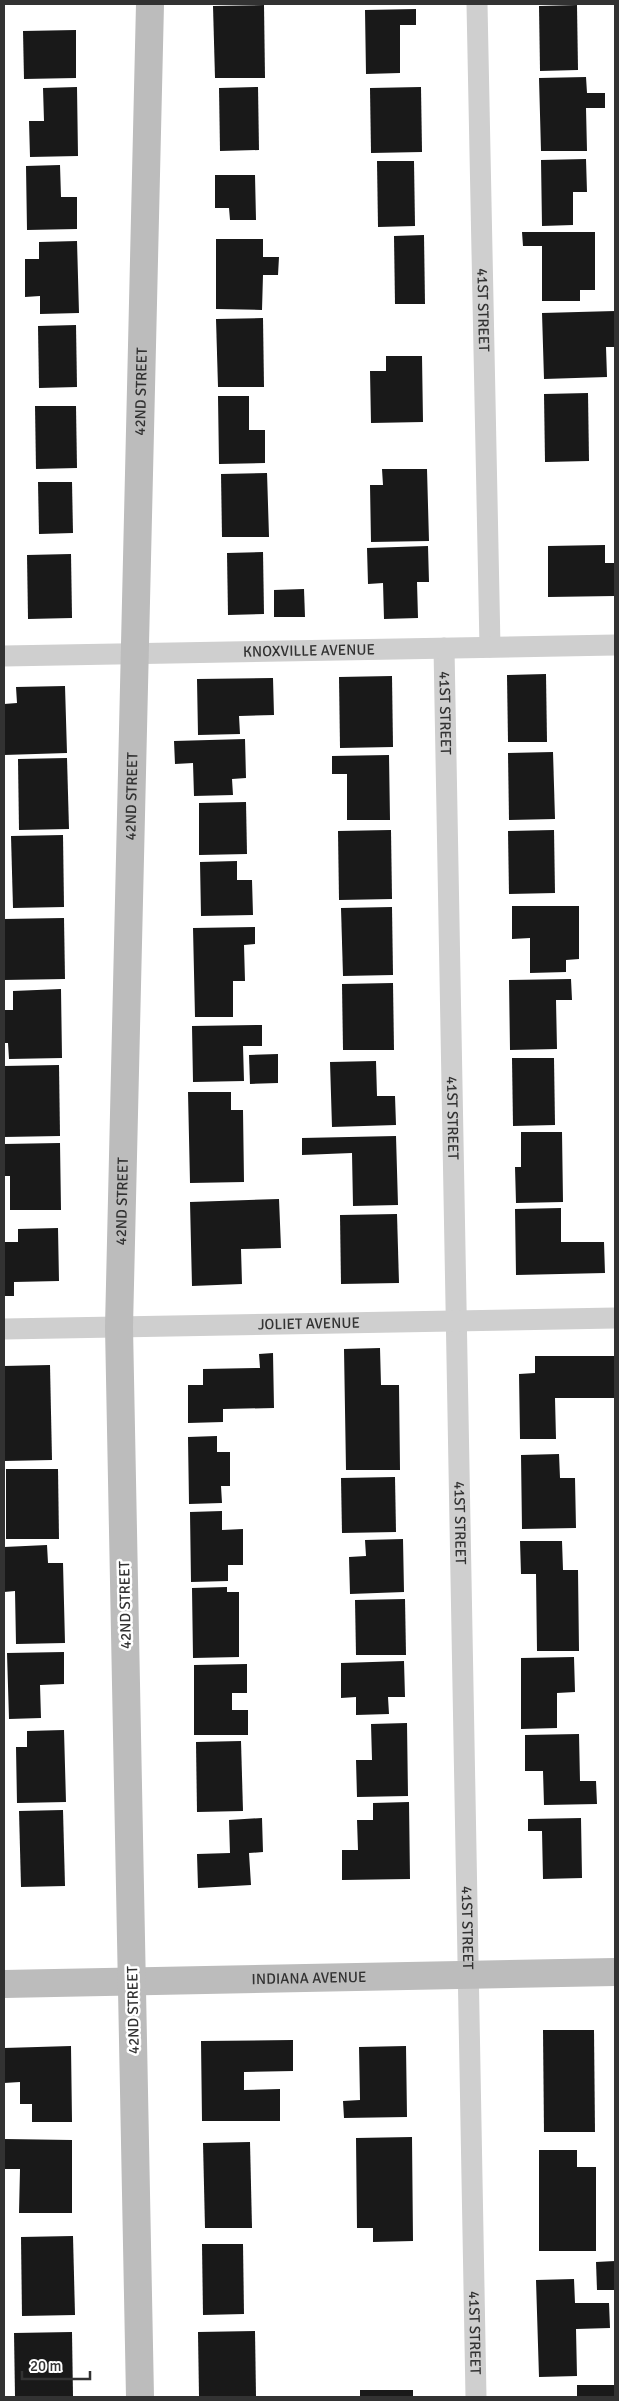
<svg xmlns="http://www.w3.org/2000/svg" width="619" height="2401" viewBox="0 0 619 2401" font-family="Signika,sans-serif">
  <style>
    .building { fill: #191919 }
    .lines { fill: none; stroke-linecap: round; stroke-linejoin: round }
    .street { stroke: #cfcfcf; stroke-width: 21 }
    .secondary { stroke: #bcbcbc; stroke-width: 28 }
    .labels { text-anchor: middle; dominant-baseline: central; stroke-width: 5; stroke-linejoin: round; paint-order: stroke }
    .street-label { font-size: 15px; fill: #323232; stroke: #fff }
  </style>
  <rect width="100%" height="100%" fill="#fff"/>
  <g class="building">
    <path d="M264,5L265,78H215L213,6Z"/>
    <path d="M577,5L578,70L540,71L539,6Z"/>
    <path d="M416,9V25H400V73L366,74L365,10Z"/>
    <path d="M76,30V78L24,79L23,31Z"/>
    <path d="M586,77L587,93H605V108H586L587,151H541L539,78Z"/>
    <path d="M77,87L78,156L30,157L29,121H44L43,88Z"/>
    <path d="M258,87L259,150L220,151L219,88Z"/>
    <path d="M421,87L422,152L371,153L370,88Z"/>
    <path d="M586,159L587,192H573V225L542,226L541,160Z"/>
    <path d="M377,161H414L415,226L378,227Z"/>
    <path d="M60,165L61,197H77V229L27,230L26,166Z"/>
    <path d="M215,175H255L256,220H230L229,208H215Z"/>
    <path d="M522,232H595V290H580V301H542V246H523Z"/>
    <path d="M424,235L425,304H395L394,236Z"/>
    <path d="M216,239H263V257H279L278,275H263L262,310L216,309Z"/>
    <path d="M77,241L79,313L40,314V296L25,297V259H39V242Z"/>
    <path d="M615,311V347H606L607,377L544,379L542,313Z"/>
    <path d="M263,318L264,387H218L216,319Z"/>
    <path d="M76,325L77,387L39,388L38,326Z"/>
    <path d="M386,356H422L423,422L371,423L370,371H386Z"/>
    <path d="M588,393L589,461L545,462L544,394Z"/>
    <path d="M218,396H249V430H265V463L219,464Z"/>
    <path d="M35,406H76L77,468L36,469Z"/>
    <path d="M382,469H427L429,541L371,542L370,485H383Z"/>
    <path d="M267,473L269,537H222L221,474Z"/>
    <path d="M38,482H72L73,533L39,534Z"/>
    <path d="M605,545V563H615V596L548,597V546Z"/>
    <path d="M428,546L429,582H417L418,618L384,619L383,583L368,584L367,548Z"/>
    <path d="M263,552L264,614L228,615L227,553Z"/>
    <path d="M71,554L72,618L28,619L27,555Z"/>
    <path d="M304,589L305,617H274V590Z"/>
    <path d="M546,674L547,742H508L507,675Z"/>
    <path d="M392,676L393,747L340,748L339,677Z"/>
    <path d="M273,678L274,715L239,716L240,734L198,735L197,679Z"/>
    <path d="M65,686L67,753L4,755V704L17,703L16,687Z"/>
    <path d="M245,739L246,778L232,779L233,795L194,796L193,763L175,764L174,741Z"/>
    <path d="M553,752L555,819L509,820L508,753Z"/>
    <path d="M389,755L390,820H347V774H332V756Z"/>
    <path d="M67,758L69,829L19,830L18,759Z"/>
    <path d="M246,802L247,854L199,855V803Z"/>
    <path d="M391,830L392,899L339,900L338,831Z"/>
    <path d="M554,830L555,893L509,894L508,831Z"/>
    <path d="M63,835L64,907L13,908L11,836Z"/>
    <path d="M237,861V880H252L253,915L201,916L200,862Z"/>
    <path d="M512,906H579V959L566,960V972L530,973V938L512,939Z"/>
    <path d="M392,907L393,975L343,976L341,908Z"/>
    <path d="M64,918L65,979L4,980V919Z"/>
    <path d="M255,927V944L244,945L245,981H233V1017H195L193,928Z"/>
    <path d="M571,979L572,1000H556L557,1049L510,1050L509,980Z"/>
    <path d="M393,983L394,1050H343L342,984Z"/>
    <path d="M61,989L62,1058L9,1059L8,1043H4V1010H13V991Z"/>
    <path d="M262,1025V1046H243L244,1081L193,1082L192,1026Z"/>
    <path d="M278,1054V1083L250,1084L249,1055Z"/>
    <path d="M512,1058H554L555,1125L513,1126Z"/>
    <path d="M376,1061L377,1096H395L396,1125L332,1127L330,1062Z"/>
    <path d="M59,1065L60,1136L4,1137V1066Z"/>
    <path d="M188,1092H231V1110H243L244,1182L190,1183Z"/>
    <path d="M521,1132H562L563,1202L516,1203L515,1167H521Z"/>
    <path d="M396,1136L398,1205L353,1206L352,1153L302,1155V1138Z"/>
    <path d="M60,1143L61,1210H10V1176H4V1144Z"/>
    <path d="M279,1199L281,1248L241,1249L242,1284L192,1286L190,1202Z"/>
    <path d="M561,1208V1242H604L605,1273L516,1275L515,1209Z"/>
    <path d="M397,1214L399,1283L341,1284L340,1215Z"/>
    <path d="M58,1228L59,1281L14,1282V1296H4V1242H18V1229Z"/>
    <path d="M380,1348L381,1385H399L400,1470H346L344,1349Z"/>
    <path d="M273,1353L274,1408L223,1409V1422L188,1423V1385H203V1369L260,1368L259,1354Z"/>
    <path d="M535,1356H615V1398H555L556,1439H520L519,1374L535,1373Z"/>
    <path d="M50,1365L52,1460L4,1461V1366Z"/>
    <path d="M217,1436V1452H230V1486H221L222,1503L189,1504L188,1437Z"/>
    <path d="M559,1454L560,1478H575L576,1528L522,1529L521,1455Z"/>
    <path d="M6,1469H58L59,1539H6Z"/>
    <path d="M395,1477L396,1532L342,1533L341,1478Z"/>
    <path d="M222,1511V1530L243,1529V1565H228V1581L191,1582L190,1512Z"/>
    <path d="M403,1539L404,1592L350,1594L349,1557L366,1556L365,1540Z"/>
    <path d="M520,1541H562L563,1570H578L579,1651H537L536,1574H521Z"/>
    <path d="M47,1545L48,1563H63L65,1643L16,1644L15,1591L4,1592V1547Z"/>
    <path d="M227,1587V1592H239V1657L193,1658L192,1588Z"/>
    <path d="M405,1599L406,1655H356L355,1600Z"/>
    <path d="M64,1652V1684L40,1685L41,1718L9,1719L7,1653Z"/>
    <path d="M574,1657L575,1692L557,1693V1728L521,1729V1658Z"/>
    <path d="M404,1661L405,1697H388L389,1714L356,1715V1697L341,1698V1663Z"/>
    <path d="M247,1664V1693H232V1710H248V1735H194V1665Z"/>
    <path d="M407,1723L408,1796L357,1797L356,1760H372L371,1724Z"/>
    <path d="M64,1730L66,1802L17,1803L16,1747H27V1731Z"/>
    <path d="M579,1734L580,1781H596L597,1804L544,1805L543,1771H525V1735Z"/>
    <path d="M241,1741L243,1811L197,1812L196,1742Z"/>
    <path d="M409,1802L410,1879L342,1880V1850H358L357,1820H373V1803Z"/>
    <path d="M63,1810L65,1886L21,1887L19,1811Z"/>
    <path d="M262,1818L263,1852L249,1853L251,1885L198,1888L197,1854L230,1853L229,1820Z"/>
    <path d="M581,1818L582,1878L543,1879L542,1831H528V1819Z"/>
    <path d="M543,2030H594L595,2132H544Z"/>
    <path d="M293,2040V2071L244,2072V2090L280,2089V2121H202L201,2041Z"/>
    <path d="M71,2046L72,2122H32V2104H20V2082L4,2083V2048Z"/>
    <path d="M406,2046L407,2117L344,2118L343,2101L360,2100L359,2047Z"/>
    <path d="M412,2137L413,2241L373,2242V2228H357L356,2138Z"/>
    <path d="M4,2139L72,2140V2213H19L20,2169H4Z"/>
    <path d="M250,2142L252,2228H205L203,2143Z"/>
    <path d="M539,2150H577V2167H596V2251H539Z"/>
    <path d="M73,2236L75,2315L22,2316L21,2237Z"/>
    <path d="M202,2244H243L244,2314L203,2315Z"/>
    <path d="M615,2261V2290H597L596,2262Z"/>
    <path d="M574,2279L575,2303H609L610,2328L576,2329L577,2376L539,2377L536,2280Z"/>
    <path d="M255,2331L256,2397H199L198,2332Z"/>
    <path d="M72,2332L73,2397H15L14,2333Z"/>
    <rect x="577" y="2385" width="38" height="12"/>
    <rect x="360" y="2390" width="53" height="7"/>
  </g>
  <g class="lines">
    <g class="street">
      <path id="s1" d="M477,4L490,647"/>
      <path id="s2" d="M444,648L476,2397"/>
      <path id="s3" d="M4,656L615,645"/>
      <path id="s4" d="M4,1329L615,1318"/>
    </g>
    <g class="secondary">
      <path id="s5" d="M4,1984L615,1972"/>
      <path id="s6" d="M140,2397L119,1327L150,4"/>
    </g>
  </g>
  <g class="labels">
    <g class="street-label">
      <text stroke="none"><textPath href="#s1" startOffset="306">41ST STREET</textPath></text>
      <text stroke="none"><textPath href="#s6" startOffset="2006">42ND STREET</textPath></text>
      <text stroke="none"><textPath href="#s3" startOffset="305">KNOXVILLE AVENUE</textPath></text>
      <text stroke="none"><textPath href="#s2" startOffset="65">41ST STREET</textPath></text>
      <text stroke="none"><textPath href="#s6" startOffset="1601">42ND STREET</textPath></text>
      <text stroke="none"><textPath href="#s2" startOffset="470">41ST STREET</textPath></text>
      <text stroke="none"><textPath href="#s6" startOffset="1196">42ND STREET</textPath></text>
      <text stroke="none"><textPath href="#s4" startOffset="305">JOLIET AVENUE</textPath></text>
      <text stroke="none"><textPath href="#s2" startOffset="875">41ST STREET</textPath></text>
      <text transform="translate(125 1605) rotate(-91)">42ND STREET</text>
      <text stroke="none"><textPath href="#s2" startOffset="1280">41ST STREET</textPath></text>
      <text stroke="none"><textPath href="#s5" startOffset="305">INDIANA AVENUE</textPath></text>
      <text transform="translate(133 2010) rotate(-91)">42ND STREET</text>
      <text stroke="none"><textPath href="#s2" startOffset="1685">41ST STREET</textPath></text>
    </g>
  </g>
  <rect width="619" height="2401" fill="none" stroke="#323232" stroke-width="10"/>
  <path d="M22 2371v8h68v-8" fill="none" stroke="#323232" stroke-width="2.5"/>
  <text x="30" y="2371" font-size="15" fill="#323232" stroke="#ffffff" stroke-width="4" paint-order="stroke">20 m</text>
</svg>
